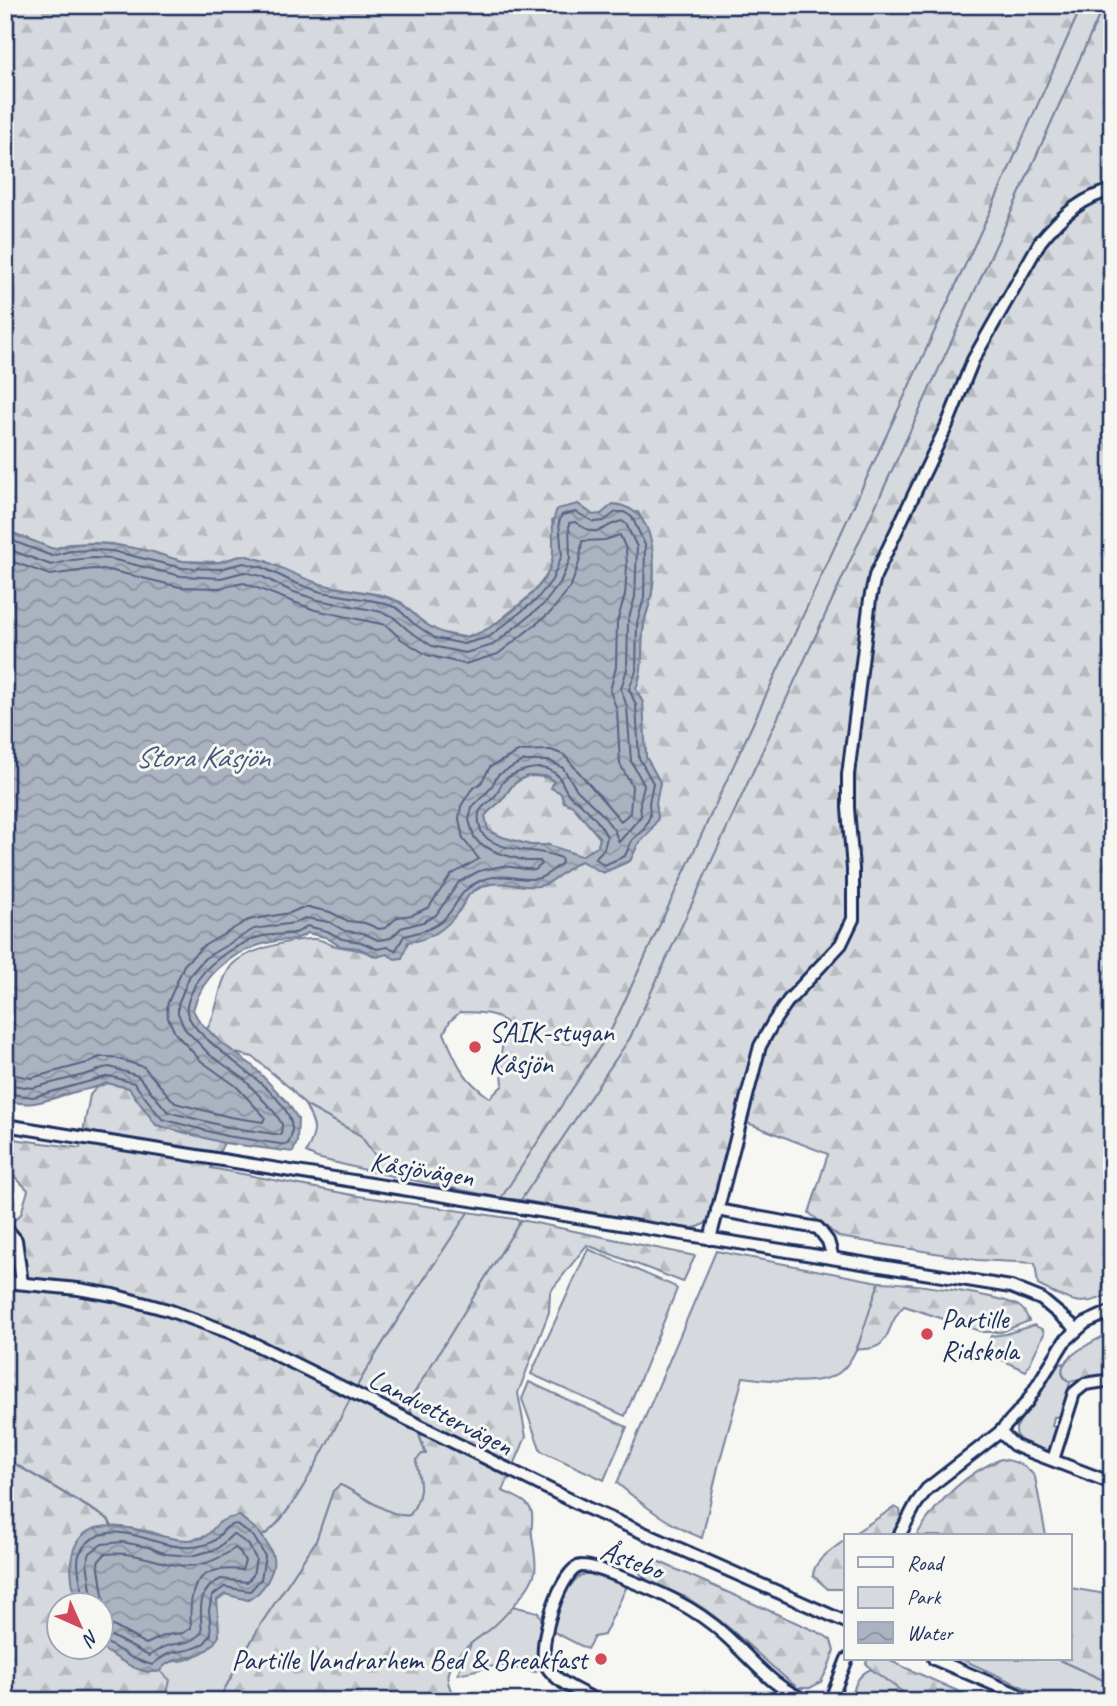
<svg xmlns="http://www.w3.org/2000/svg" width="1117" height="1706" viewBox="0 0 1117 1706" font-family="Caveat,sans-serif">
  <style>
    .green { fill: #d6d9dd; stroke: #78849e; stroke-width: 2 }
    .forest { fill: url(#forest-firs); stroke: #78849e; stroke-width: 2; fill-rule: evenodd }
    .water { fill: url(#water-waves); stroke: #717e99; stroke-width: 2; fill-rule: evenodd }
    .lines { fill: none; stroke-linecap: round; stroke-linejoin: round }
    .shore { stroke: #556385; stroke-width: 2 }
    .stream { stroke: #717e99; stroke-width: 2.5 }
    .minor-casing { stroke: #1b2f5e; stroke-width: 16 }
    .minor { stroke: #f6f6f2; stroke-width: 10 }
    .poi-dot { fill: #d1495b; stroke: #f6f6f2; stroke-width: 2.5 }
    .labels { text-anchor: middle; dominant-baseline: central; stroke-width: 6; stroke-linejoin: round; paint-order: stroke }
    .poi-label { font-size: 28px; fill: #1b2f5e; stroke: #f6f6f2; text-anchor: start }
    .street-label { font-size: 28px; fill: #1b2f5e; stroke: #f6f6f2 }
    .water-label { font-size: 30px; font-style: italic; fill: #46567b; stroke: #f6f6f2 }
  </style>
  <defs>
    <pattern id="forest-firs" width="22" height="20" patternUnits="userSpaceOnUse" patternTransform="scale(1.75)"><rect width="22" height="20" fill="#d6d9dd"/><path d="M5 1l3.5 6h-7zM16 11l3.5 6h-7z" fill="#b7bbc0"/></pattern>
    <pattern id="water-waves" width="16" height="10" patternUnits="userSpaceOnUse" patternTransform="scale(1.75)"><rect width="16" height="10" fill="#abb2c0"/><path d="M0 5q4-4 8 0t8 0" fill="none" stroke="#8a919f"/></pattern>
  </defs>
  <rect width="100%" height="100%" fill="#f6f6f2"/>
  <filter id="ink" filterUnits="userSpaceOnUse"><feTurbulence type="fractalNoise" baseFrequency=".0143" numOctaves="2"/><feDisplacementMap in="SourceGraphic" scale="14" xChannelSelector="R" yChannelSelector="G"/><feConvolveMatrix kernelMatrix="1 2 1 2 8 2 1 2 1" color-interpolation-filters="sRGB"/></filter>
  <g filter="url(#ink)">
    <g class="green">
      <path d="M1082,5H1104L1009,217L630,1038L521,1200L501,1198L612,1028L991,209Z"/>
      <path d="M305,1105L360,1135L378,1159L377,1173L317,1158L306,1153C317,1130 317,1128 305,1105Z"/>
      <path d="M468,1212L521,1220L408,1403L426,1455L416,1460C421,1484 424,1493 410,1515C393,1520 358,1492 340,1485L333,1491L316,1541L261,1624L218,1701H160L167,1693L160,1671C168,1657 179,1664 191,1658C201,1653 210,1643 219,1636L217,1600L225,1594L248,1600L267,1582L272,1562V1554L262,1536C293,1521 341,1413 361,1379C394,1322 433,1267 468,1212Z"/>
      <path d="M588,1249L674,1286L677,1289L625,1416L531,1374Z"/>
      <path d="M716,1251L879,1282C871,1305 860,1357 840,1372C820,1388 768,1380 743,1377L718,1467L702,1538C669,1525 644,1506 617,1483Z"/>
      <path d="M1034,1325L1043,1330L1044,1334L1026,1371L984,1352L991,1336L1006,1334Z"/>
      <path d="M1064,1363C1061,1372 1061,1377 1070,1382L1062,1416L1054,1417L1052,1426L1058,1430L1053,1445L1044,1453C1033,1449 1015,1444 1016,1429C1016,1424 1053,1375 1059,1364Z"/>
      <path d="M529,1382L627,1427L604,1480L541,1451L522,1399Z"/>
      <path d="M585,1574H593L627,1586L604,1635L594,1637L587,1649L552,1631C558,1612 565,1581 585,1574Z"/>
      <path d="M512,1606L538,1612L544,1624L536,1672L499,1665L458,1674C461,1661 469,1653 472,1640L489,1630Z"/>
      <path d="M961,1659H1057L1112,1684V1701H1054Z"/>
      <path d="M871,1669L915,1701H852C854,1686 856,1676 871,1669Z"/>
    </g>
    <g class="forest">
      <path d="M5,5H141L163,11L169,5H1082L991,209L612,1028L501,1198L377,1173L378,1159L360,1135L305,1105L290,1088L253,1057L235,1053L220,1042L207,1029C220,1009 217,982 233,964C247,950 296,938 315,939C322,939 329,945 336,946C355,950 359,948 377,957L408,941H417L459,911L470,893L486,885L503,882L540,886L570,865L581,861H630L638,844L649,833L658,818L656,803L660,782L646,757L643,703L636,689C645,665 640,647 644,624C645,617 648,610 650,602C658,570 654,541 638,512L593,515L578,504L552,520L555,554L547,575L531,595L485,632L464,637L438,632L417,618L401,602L382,595L323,585L298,577L266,561L243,555L219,562L183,561L113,544L93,543L69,544L53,549L5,530ZM460,1012C477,1013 496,1011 507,1024L501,1053L503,1085L490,1098C462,1078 457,1064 444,1033L450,1021Z"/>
      <path d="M1104,5H1112V1292C1084,1311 1065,1299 1038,1285L1035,1263L977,1260L839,1237L809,1213L828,1154L740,1120L712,1217C704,1226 698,1228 686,1229L521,1200L630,1038L1009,217Z"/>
      <path d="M527,776C551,776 556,778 564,802L573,806L600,838L598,846L581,856L548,845H530L502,837L488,830L485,816C490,809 496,806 502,800C513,785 510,785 527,776Z"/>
      <path d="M107,1083L129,1088C136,1098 142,1108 150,1115C169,1133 200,1135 224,1143L211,1168L358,1196L468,1212C433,1267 394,1322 361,1379C341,1413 293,1521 262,1536L247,1525L220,1522L210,1535L190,1540L169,1539L152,1532L123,1527L71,1561L75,1596L79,1604H60V1646C71,1647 88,1644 99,1647C121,1653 134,1677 160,1671L170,1680L167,1693L160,1701H5V1229L21,1214L28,1190L14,1176L5,1172V1138L80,1148L90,1095L96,1088Z"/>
      <path d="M521,1220L695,1256L683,1282L587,1245L550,1292L549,1312L518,1393L526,1437L503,1491C513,1496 530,1501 532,1513C533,1520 531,1528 532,1535C533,1546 537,1561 535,1572C531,1589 501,1621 488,1631C465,1647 428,1672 460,1701H218L261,1624L316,1541L333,1491L340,1485C358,1492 393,1520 410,1515C424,1493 421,1484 416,1460L422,1454H426L408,1403Z"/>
      <path d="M879,1282C902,1282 1004,1295 1020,1307C1025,1310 1027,1316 1029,1321L1001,1332H983L904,1306C883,1325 895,1352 857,1349Z"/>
      <path d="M1112,1332V1374L1083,1378L1070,1382C1042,1364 1098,1339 1112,1332Z"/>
      <path d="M1001,1459C1015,1461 1026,1465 1035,1477L1046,1536H916C937,1502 963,1474 1001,1459Z"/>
      <path d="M895,1507L900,1510L901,1517L894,1536H850Z"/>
      <path d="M846,1539V1589H828L813,1576C813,1560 834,1549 846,1539Z"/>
      <path d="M655,1560L822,1634L831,1640L834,1651L828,1668L821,1682L810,1688H798C760,1659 728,1621 687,1598C671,1589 649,1586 639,1572L642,1564Z"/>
      <path d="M1070,1588L1112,1595V1684L1057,1659H1070Z"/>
      <path d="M868,1659H886L980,1701H915L871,1669L866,1663Z"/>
    </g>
    <g class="water">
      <path d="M578,504L593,515L601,514L613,504C658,508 656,564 651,598C649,607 645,615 644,624C640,648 645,666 636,689L643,703L646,757L660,782L656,803L658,818L649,833L638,844L630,861L603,873L581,861C567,867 553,884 539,886C517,889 490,874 470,894C465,898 462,907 458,912C446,929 429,940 408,942L402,958L395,959L387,954L377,957L359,948L340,946L325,937L307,933C298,941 288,939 276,941C237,948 204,971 193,1010L199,1021L220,1042L253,1066L288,1103L298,1119L297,1142L293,1152L224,1143L156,1125L129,1088L107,1083C96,1088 87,1089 75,1092C50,1098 31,1110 5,1099V530L53,549C86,539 119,544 153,552C163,555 173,559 183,561C194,562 210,564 221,562C229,560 238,555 246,556C273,561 295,577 321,584C345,591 370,591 394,600C403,603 408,609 415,615C427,627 445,636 462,637C486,638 534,596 546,576C560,552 547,532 557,509ZM527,776H548L554,781L551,788L561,793L564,802L573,806L600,838L598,846L581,856L548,845H530L502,837L488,830L485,816C490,809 496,806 502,800C513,785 510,785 527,776Z"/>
      <path d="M240,1516C246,1523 256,1527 261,1535C264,1539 270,1549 272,1554C278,1571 262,1593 248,1600L225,1594L217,1600L219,1636C200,1668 173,1650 160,1671C138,1676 117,1657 99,1647L102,1646V1604H79C72,1592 69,1566 73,1552C88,1501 158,1542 189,1540C210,1539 207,1533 220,1522C225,1518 233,1517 240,1516Z"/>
    </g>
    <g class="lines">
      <g class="shore">
        <path d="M5,538L52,556L70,551L93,550L112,551L182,568L220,569L244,563L264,568L295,583L321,592L380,602L397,608L413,623L435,638L464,644L489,637L536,600L552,580L562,555L559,522L562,515L576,512L594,522L604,521L616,512H624L632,517L645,545L644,598L637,623L636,671L629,689L636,705L639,758L653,783L649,803L650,816L644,829L632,840L625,856L604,865L595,858L604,849L607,837C601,824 590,812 580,803C578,800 574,800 571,797C563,790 563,777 553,772C541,763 513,771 503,782C500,786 499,792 495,796C484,808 475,807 480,827C481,831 481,833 484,836C506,855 538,847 561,858L562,863C555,868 547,876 539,878C523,883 503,870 480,881C457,891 460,903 444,919C433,930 418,932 404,936L396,950L387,947L377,949L361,942L342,939L327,931L307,926C304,928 301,930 298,932C289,936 268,933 256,938C233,947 204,964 194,987C191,994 185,1005 187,1012C196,1051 318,1099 287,1145L226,1136L162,1119L134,1083L109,1076L33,1097L5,1093"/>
        <path d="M5,548L51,565L72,560L93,558L111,559L181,576L221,578L244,572L261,576L291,591L318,600L378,611L392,616L408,630L432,646L465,653L493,645L544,604L560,583L570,559L569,523L575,522C601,541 599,526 622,521L626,524L637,547L635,597L628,621L627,669L621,689L627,707L631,761L644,785L640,802L641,816L619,842L614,830L601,813L577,790L563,768L550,761H523L498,775L490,789L472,807L469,820L474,837L480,844L498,853L526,861H540L542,864L535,870L502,866L479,871L459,882L436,915L423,922L401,928L391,938L378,940L363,933L345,931L329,922L305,918L294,923L254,929L205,958L190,975L178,1004V1013L184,1028L210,1055L243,1078L275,1113L282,1124L281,1135L228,1127L168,1112L138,1076L110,1067L103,1068L91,1073L32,1088L5,1084"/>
        <path d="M5,559L50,575L93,569L109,570L180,587L219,588L244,583L315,610L386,625L401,639L427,655L465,664L498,654L551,612L571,586L580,560L582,541L605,540L620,535L626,549L627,566L625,595L617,622L616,667L610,691L617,710L620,764L632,786L630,813L621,821L564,755L551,750L520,751L490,767L481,783L471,790L461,806L459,819L463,839L479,859L451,875L429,907L412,915L398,917L385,928L379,929L365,923L348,921L330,912L312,908H301L290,913L248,920L202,947L184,965L167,1005L168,1018L175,1033L201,1061L236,1086L265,1117L263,1122L230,1117L175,1103L144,1067L112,1057H100L87,1063L31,1078L5,1073"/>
        <path d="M85,1604C83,1591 78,1576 78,1562C78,1555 82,1548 87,1543C116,1516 158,1550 191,1547C198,1547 211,1544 216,1539C224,1531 224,1526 236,1524L254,1537L265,1556L261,1579L250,1591L224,1587L212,1596L209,1610L211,1634C202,1651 188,1649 172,1653C163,1655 158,1661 152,1665L132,1658L102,1640"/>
        <path d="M93,1604L87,1562L90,1553L102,1544L122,1542L148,1547L166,1554L191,1556L217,1549L233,1534L248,1544L256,1559L253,1575L247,1582L221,1579C197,1590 200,1609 202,1632C193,1644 183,1642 170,1645C162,1647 155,1652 149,1656L102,1631"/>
        <path d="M102,1614L104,1601L98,1562L105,1554C159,1549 180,1587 235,1548L239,1551L245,1561L242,1570C196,1565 188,1586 191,1628L183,1633L166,1635L146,1644L102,1620"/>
      </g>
      <path class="stream" d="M5,1458L108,1519L112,1527"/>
      <defs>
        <g id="minor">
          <path d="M5,1125C340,1179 675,1235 1011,1287L1041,1299L1077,1329"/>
          <path d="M717,1210L818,1228L828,1241L833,1258"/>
          <path d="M5,1227L16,1240L22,1283"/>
          <path d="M710,1239L760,1046L774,1021L788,1001L841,944L853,919V869L848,808V775L870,599L875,576L947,425L973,360L1040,242C1058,219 1083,197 1112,190"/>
          <path d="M5,1282L78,1289L113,1295L168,1310L234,1334L587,1508L846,1622"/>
          <path d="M1000,1432L1014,1445L1023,1449L1112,1483"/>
          <path d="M1053,1460L1074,1393L1085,1384L1112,1380"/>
          <path d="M899,1536L916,1504L927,1489L1000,1432L1027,1402L1064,1342L1085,1323L1112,1311"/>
          <path d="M934,1659L1033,1701"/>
          <path d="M598,1701C581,1692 556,1683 546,1665C536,1648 561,1565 582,1566C593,1566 607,1572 618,1576C657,1591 694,1606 725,1635C753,1660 772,1688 808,1701"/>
          <path d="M825,1701L831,1699L847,1659"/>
        </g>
      </defs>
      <use href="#minor" class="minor-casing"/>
      <use href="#minor" class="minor"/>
    </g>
  </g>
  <g class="poi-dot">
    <circle cx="475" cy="1047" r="7"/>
    <circle cx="927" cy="1334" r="7"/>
    <circle cx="601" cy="1659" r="7"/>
  </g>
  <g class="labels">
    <g class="poi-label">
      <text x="489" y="1031">SAIK-stugan<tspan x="489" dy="32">Kåsjön</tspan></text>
      <text x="941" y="1318">Partille<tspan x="941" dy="32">Ridskola</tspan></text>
      <text x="587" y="1659" text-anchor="end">Partille Vandrarhem Bed &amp; Breakfast</text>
    </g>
    <g class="street-label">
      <text transform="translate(422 1169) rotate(9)">Kåsjövägen</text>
      <text transform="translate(441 1412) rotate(27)">Landvettervägen</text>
      <text transform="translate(632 1560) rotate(20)">Åstebo</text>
    </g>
    <g class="water-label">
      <text x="202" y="757">Stora Kåsjön</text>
    </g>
  </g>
  <rect width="1117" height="1706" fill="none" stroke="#f6f6f2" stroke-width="28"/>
  <rect x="14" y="14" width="1089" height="1678" fill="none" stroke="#1b2f5e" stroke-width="2.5" filter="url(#ink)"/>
  <rect x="844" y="1534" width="228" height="126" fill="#f6f6f2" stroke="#9ea6b7" stroke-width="2"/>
  <rect x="858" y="1557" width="35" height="10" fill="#f6f6f2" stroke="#9ea6b7" stroke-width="2"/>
  <text x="907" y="1570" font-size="21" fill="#1b2f5e">Road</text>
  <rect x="858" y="1587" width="35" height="21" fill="#d6d9dd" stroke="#9ea6b7" stroke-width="2"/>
  <text x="907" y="1604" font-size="21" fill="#1b2f5e">Park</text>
  <rect x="858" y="1622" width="35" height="21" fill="url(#water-waves)" stroke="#9ea6b7" stroke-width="2"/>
  <text x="907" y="1640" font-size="21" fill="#1b2f5e">Water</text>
  <g transform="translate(80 1626) rotate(135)"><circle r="33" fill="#f6f6f2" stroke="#9ea6b7" stroke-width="2"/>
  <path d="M0-5L12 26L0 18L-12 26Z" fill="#d1495b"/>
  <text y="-10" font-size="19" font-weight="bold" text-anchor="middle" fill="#1b2f5e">N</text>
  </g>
</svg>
